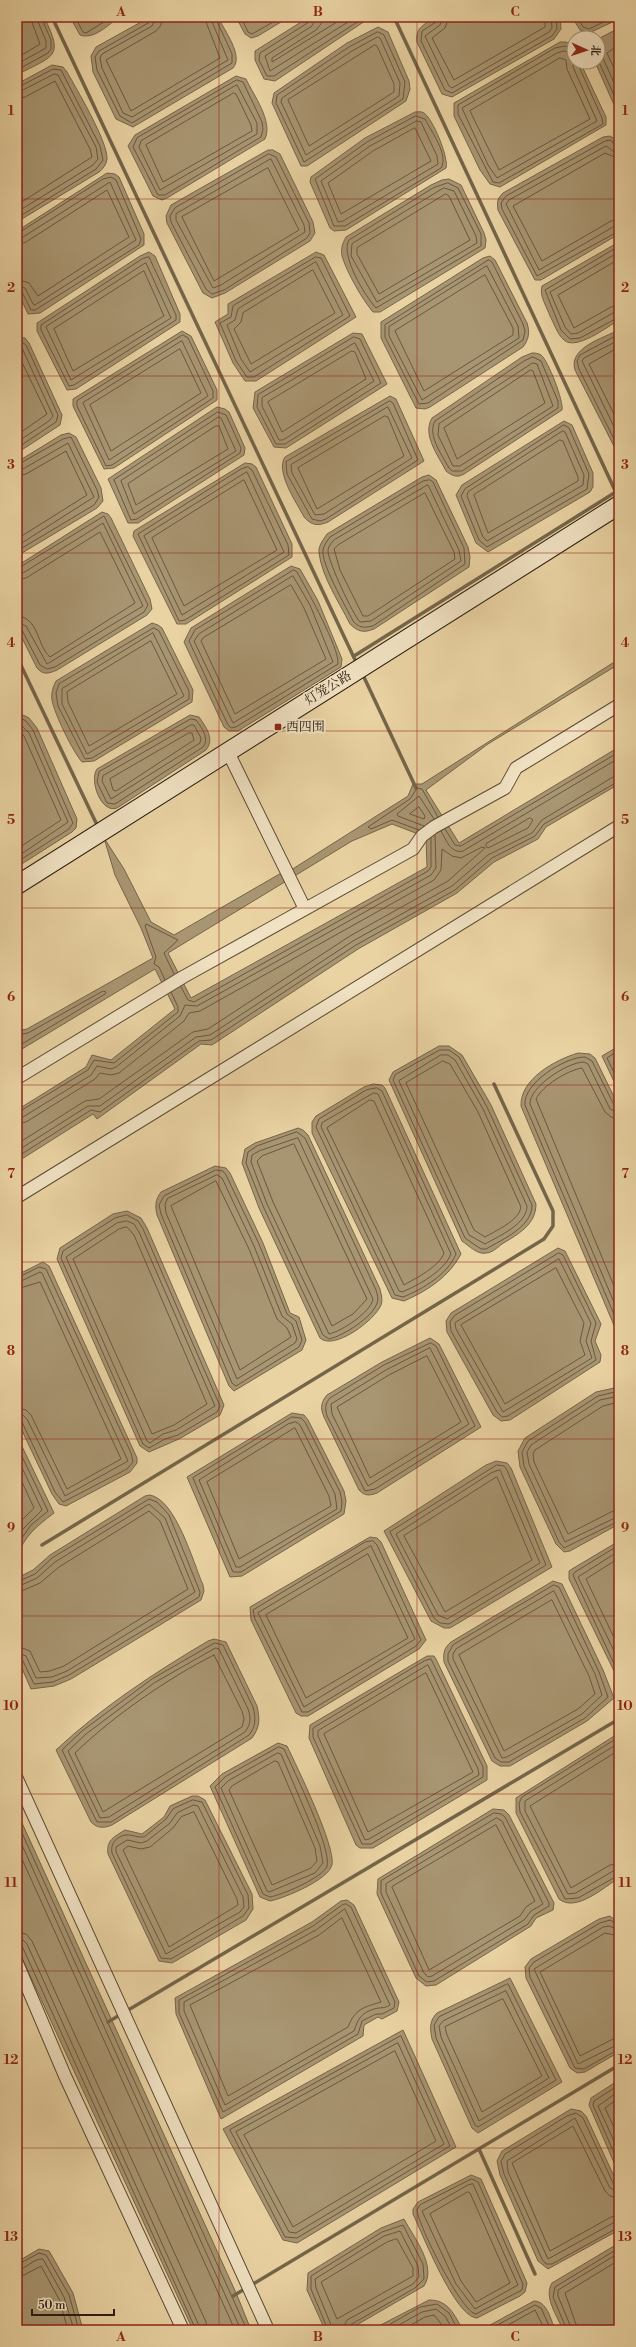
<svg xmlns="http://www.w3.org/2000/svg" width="636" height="2347" viewBox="0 0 636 2347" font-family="'Libre Bodoni','Noto Serif SC',serif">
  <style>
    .water { fill: #a89571; stroke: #74654a; fill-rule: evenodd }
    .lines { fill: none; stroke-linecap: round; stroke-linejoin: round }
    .shore { stroke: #685840; stroke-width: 1 }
    .stream { stroke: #74654a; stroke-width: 3.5 }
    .street-casing { stroke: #584a35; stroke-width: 14 }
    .secondary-casing { stroke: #271c10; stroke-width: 20 }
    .street { stroke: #f1e2c3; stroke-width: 12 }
    .secondary { stroke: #f1e2c3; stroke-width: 18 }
    .grid { fill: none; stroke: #8f2418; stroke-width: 1; stroke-opacity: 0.55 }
    .poi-dot { fill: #8f2418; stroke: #f1e2c3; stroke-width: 1.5 }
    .labels { text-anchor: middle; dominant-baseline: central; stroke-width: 4; stroke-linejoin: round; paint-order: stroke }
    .street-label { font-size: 13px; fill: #271c10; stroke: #f1e2c3 }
    .poi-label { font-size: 13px; fill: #271c10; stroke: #f1e2c3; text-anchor: start }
    .neatline { fill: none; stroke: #8f2418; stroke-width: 1.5 }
    .grid-label { font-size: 13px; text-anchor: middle; font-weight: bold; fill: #8f2418 }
  </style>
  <rect width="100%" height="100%" fill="#ead3a3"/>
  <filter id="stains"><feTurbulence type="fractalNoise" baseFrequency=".005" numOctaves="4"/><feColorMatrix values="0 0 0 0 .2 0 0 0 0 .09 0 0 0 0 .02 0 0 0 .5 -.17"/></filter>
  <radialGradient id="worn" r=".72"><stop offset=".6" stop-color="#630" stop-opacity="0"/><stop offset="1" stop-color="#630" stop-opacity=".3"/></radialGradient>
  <g class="water">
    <path d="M17,17H44C65,59 53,55 17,75Z"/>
    <path d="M70,17H119C108,25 94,40 80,35Z"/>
    <path d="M150,17H218C224,30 244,56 233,68L133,127L116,119L93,72L91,56L96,47Z"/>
    <path d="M236,17H289L258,36L251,38L245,34Z"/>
    <path d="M309,17H371L275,81L264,79L255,60V51Z"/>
    <path d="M437,17H560L561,29L554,39L452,97L442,94L417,42C415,27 425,24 437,17Z"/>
    <path d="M572,17H619V19L589,33L580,30Z"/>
    <path d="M378,27L388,32L409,81L410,89L406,101L307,166H301L272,103L274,93L347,43Z"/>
    <path d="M619,28V116L595,62H598V39Z"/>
    <path d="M560,42H566L573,46L574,62H580L606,117V125L500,187L490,184L480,170L454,116V103Z"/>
    <path d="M52,65L63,67L67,72C77,90 108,142 107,159C106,165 103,169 99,172L17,222V84Z"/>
    <path d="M236,76L246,79C254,96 273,121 265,139L167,198L162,200L153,196L128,146L135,135Z"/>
    <path d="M415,112C418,112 421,111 424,113C433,119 449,158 446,168L346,230L334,231L330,228L310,182L311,177L365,138Z"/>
    <path d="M610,136L615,139L619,147V234L541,280H535L498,210C497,202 497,199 503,193L603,137Z"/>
    <path d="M268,150H273L280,154L313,222L315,233L310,241L225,293L212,298L203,293L167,223L166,216L171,205Z"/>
    <path d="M107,173L115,174L119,177L144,234V245L40,313L28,314L17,290V231Z"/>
    <path d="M449,179L461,185L484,233L486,240L485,248L380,312H373C362,299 348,274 343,259C340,251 342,244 346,237L431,185L442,180Z"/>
    <path d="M619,242V320C607,327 576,351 564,340C557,334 554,323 550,316C547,307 539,296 542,286Z"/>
    <path d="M149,252L155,256L180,314V322L76,389L67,390L37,331V323L140,256Z"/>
    <path d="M316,252L324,255L356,317L256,381H245L233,363L215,322L228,314V304Z"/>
    <path d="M490,256L495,260L527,323C530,332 529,339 523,347L430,407L425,409L416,408L381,338V322L483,258Z"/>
    <path d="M619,330V456L575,370C568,348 603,338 619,330Z"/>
    <path d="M182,331L191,336L217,390V400L114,468L104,469L73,406V399Z"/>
    <path d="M353,333L362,334L387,384L286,448L274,447L253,408L255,392Z"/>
    <path d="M17,337L25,338L29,343L62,415L60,425L17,453Z"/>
    <path d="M532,353C535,353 538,353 541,355C548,360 564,402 562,410L464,474C457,478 452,476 446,471C438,455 422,435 432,418L522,357Z"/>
    <path d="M390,396L396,399L424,461L328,522C318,526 312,526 304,517C297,503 275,472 285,457Z"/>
    <path d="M217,407L225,409L229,412L245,448L244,455L138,523H128L108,479Z"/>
    <path d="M564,421L572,425L593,473V487L590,492L488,552L476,543L456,495L462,485Z"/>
    <path d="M69,433L76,437L101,488L103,501L97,508L17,556V462L61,435Z"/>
    <path d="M245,463L252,464L256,467L292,544V557L186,624H177L133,536L134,531Z"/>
    <path d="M429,475L436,480L468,547L470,557L469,567L374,629C364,633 358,632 350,624C339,602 322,577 319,553C318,546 323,540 327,534L422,477Z"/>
    <path d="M102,512L108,514L111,518L150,599L152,609L147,615L57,670C48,674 43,675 37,668L17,628V566Z"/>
    <path d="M291,566L300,569L318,601L342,659L341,667L238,731H229L224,727L184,642L191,628Z"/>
    <path d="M152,623L158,625L162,628L193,690L192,702L94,761L82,762C73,752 54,713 52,700C51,693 53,687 56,681Z"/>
    <path d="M619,659V664L488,744L426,790L459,843L619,747V784L546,827L538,839L494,862L457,893L358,949L212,1045L201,1044L97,1119L93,1114L17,1162V1110L86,1067L92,1055L111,1060L175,1009L155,969L17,1052V1031L27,1029L153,958L141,928L115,875L104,838L124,869L151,922L174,935L283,872L291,870L408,796L413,784H422ZM392,824L426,837L427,867L191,998L168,953L352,841Z"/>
    <path d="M17,712L29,718L37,728L77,819L76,828L72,832L17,867Z"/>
    <path d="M190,715L199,717C206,727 215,739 206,750L117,808C101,814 89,780 97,769Z"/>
    <path d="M439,1046H449L462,1055L491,1105L536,1204C536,1225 518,1234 502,1244C498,1247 492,1253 486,1253C478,1255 469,1246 462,1241L389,1080L393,1072Z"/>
    <path d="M619,1046V1092L602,1056Z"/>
    <path d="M578,1053L590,1054L595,1058L619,1107V1337L521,1106C520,1079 555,1060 578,1053Z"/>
    <path d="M373,1084L382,1085L385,1088L461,1254C449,1277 427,1291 404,1301L392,1298L312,1133V1122L316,1116L364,1087Z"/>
    <path d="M298,1128L303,1130L308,1135L380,1289C381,1294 383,1300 381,1305C375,1320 334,1351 320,1338L259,1208L242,1163L245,1149L255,1143Z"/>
    <path d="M215,1166L226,1168L230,1173L263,1243L290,1313L299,1317L306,1340L302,1350L234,1391L229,1386L157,1215C155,1206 155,1200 161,1192Z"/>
    <path d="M127,1211L141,1218L147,1228L224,1405L220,1415L179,1439L149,1452L140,1446L57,1259L60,1248L113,1214Z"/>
    <path d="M558,1248L565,1251L601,1324L595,1341L601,1355L600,1362L510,1420L501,1421L493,1415L447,1332L446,1321L451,1313Z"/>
    <path d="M43,1262L49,1266L137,1458V1463L130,1472L66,1506L59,1504L52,1494L17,1420V1275Z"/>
    <path d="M430,1338L439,1344L481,1427L377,1493C369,1496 365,1496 359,1490L324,1417C320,1408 321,1402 327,1395L382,1362Z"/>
    <path d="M619,1387V1524L570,1551L564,1552L556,1544L520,1467L518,1451L525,1438L596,1392Z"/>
    <path d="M292,1413L304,1415L308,1420L344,1491L346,1501L344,1514L242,1576L230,1577L187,1477Z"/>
    <path d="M17,1436L54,1513C37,1526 24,1536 17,1557Z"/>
    <path d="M496,1461L507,1463L511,1468L552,1567L450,1628H444L431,1621L384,1531L486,1465Z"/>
    <path d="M150,1495C176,1500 193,1562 203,1585L204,1591L201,1600L71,1679L54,1686L31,1689L17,1657V1578L33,1570L50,1555L145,1496Z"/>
    <path d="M370,1537L377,1538L381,1542L426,1640L419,1649L308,1716H301L296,1713L251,1620L250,1607Z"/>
    <path d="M619,1541V1671H614L569,1579V1571L572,1569Z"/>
    <path d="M553,1581L562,1584L603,1670L614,1698L587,1721L510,1766H500L492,1761L444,1662C443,1653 444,1648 451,1642Z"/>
    <path d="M214,1639L226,1642L257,1706C260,1719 260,1727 252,1738L112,1825C104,1828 98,1829 91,1822L56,1750C102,1707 154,1673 208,1641Z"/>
    <path d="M427,1656H434L436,1659L487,1766V1780L373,1848H360L356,1845L309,1738L310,1725Z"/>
    <path d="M619,1733V1878C604,1887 576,1913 559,1899L516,1813V1798Z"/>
    <path d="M278,1743L287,1746C297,1767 336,1847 332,1865C328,1880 285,1898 270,1901L260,1897L210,1786L222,1774Z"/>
    <path d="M192,1796H198L205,1800L252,1894L253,1909L246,1920L172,1963L159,1961L108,1854C106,1840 114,1837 125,1830L142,1834L164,1817L170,1806Z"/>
    <path d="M493,1809L504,1810L509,1815L554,1903L553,1910L536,1918L531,1926L436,1985L426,1986L416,1978L377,1894L378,1879Z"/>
    <path d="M17,1812L237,2295L251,2330H193L23,1960L17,1942Z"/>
    <path d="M347,1900L354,1905L399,2002L397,2011L382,2019L378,2017L364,2025L363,2036L221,2119L176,2014L175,1998L312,1922L341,1901Z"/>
    <path d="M610,1916L619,1923V2052L585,2072L577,2073L570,2068L526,1978L525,1967L531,1959L599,1919Z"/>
    <path d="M510,1978L562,2082L478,2133L472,2128L432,2039C430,2029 429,2021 437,2013Z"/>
    <path d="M403,2030L456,2147L297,2243L283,2240L223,2129Z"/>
    <path d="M619,2080V2174L589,2105L591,2098Z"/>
    <path d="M571,2109L581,2111L586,2116L619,2187V2230L548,2269L538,2261L500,2175L497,2161L502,2151Z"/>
    <path d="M471,2175L481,2179L527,2283L525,2292L520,2296L477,2318C455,2317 423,2235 413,2214V2209L418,2202Z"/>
    <path d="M404,2219C414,2238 437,2266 424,2286L348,2330H325L307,2290L308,2273L381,2228Z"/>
    <path d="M619,2243V2330H563C558,2317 543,2297 552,2283Z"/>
    <path d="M39,2249L49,2251L52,2256L73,2293L83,2330H17V2262Z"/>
    <path d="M429,2300C449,2300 454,2315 463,2330H371Z"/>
    <path d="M534,2301C547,2301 551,2320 555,2330H481Z"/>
  </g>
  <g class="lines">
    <g class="shore">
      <path d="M75,17L83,32L86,33L112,17"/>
      <path d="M151,17L150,22L99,51L95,57L97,70L120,116L132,123L232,63V54L215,17"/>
      <path d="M156,17L152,26L102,54L100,58L102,68L123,113L132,117L228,60L210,17"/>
      <path d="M162,17L161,25L156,31L106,60L131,111L220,58L204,17"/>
      <path d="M241,17L248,32L252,34L282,17"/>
      <path d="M311,17L309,22L260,53L259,60L267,76H274L365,17"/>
      <path d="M316,17L312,26L265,56L270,71L356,17"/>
      <path d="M322,17L321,24L316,30L272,58V62L345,17"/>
      <path d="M438,17L436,22L422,31L421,41L445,90L452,93L552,36L557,29L556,17"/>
      <path d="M443,17L440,25L425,36L449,86L452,88L549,32L552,28L551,17"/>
      <path d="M449,17L445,28L432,38L454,80L545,27V17"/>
      <path d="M577,17L583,27L589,29L614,17"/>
      <path d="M378,32L384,35L405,82L403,99L304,162L276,103L277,95L349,47Z"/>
      <path d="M378,37L380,38L400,83L399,96L306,155L281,102L282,98L352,51Z"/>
      <path d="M375,45L377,46L394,84V92L309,146L288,100Z"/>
      <path d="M619,45L607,53L619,79"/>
      <path d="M574,50L565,46L555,48L458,105V114L493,182L499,183L603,124L602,118L577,62"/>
      <path d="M565,51L574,56L573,67L597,121L497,178L488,165L462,108L557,53Z"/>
      <path d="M598,54L603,58L619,94"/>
      <path d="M17,58L40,44L30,17"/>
      <path d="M560,58L566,60L567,69L590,119L499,170L470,111Z"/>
      <path d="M598,60L619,106"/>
      <path d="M17,64L46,48V41L36,17"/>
      <path d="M17,70L48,53L51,49V40L41,17"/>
      <path d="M237,80L243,82L262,122L263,129L261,137L165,195H158L133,147L137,138Z"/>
      <path d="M237,85L257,123V134L160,190L139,147L141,141Z"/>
      <path d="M17,88L53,69L61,70L100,146L103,160L96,169L17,218"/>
      <path d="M17,93L54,74L58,75L96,147L98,159L93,165L17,212"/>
      <path d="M234,93L236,94L251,125L252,131L163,182L146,145Z"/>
      <path d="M17,99L25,97L55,81L90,149L92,157L17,205"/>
      <path d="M416,116L425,119C431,131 449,155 441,168L345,226H334L315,179L367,142Z"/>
      <path d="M417,121L421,122L437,156L438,164L343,221L338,222L321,181L370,146Z"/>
      <path d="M415,128L431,161L341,214L328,183L373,151Z"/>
      <path d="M619,147L615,146L611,140L605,141L506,196L501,203L502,209L537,276L619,231"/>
      <path d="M619,152L613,151L606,146L509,200L506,204L539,270L613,227L619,226"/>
      <path d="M269,154L276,157L309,223L310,233L307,238L224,290L212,294L206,289L171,222L170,216L175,208Z"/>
      <path d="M271,159L304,225L305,232L221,285L213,288L176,220V214Z"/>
      <path d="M619,159L605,153L513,206L542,261L611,221L619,220"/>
      <path d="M268,168L299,230L214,281L182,217Z"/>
      <path d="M448,183L458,188L481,234V246L376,308C365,296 340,255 349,240L433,188Z"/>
      <path d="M444,188L454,191L476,236L477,243L377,302L351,256L352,244Z"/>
      <path d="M446,194L449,196L470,240L379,294L357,254V248Z"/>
      <path d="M17,234L103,179L111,177L116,180L141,239L139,245L35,310H31L22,292L17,290"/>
      <path d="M17,239L23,237L110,182L136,240L35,305L33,304L25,288L17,285"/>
      <path d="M17,245L26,242L107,190L129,237L38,296L29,283L17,279"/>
      <path d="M619,246L545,290L561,330L570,339L580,338L619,317"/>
      <path d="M619,252L550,292L565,327L571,334L578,333L613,313L619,312"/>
      <path d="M149,257L176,315V320L74,385L69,386L41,330V325L142,259Z"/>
      <path d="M316,257L321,258L350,316L254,377H247L236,361L220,323L231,317L233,306Z"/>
      <path d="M619,259L558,295L574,328L611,307L619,306"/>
      <path d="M489,260L492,262L523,324L525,331L523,340L428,403L419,404L385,337V325Z"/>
      <path d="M316,262L343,315L250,372L241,359L227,325L235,320L238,309Z"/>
      <path d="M146,263L171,318L71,380L46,327Z"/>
      <path d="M487,266L518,326L519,338L422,400L389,336V327Z"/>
      <path d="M313,270L335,313L251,364L234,329L241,322L243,313Z"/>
      <path d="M144,271L164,316L73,371L54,329Z"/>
      <path d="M485,275L513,328V335L424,391L395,331Z"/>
      <path d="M619,334L580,355L577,361L579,369L619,449"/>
      <path d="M183,335L188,338L213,391V398L112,465L106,466L77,406V401Z"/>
      <path d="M354,337L360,339L381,383L285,444H276L257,407L258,395Z"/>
      <path d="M619,340L584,358L582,361L619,437"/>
      <path d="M17,341L22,342L26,345L58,415L56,422L17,448"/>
      <path d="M182,341L208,396L109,460L83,403Z"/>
      <path d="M355,343L374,381L283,440H279L262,406V398Z"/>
      <path d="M17,346L22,348L53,416L49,421L17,442"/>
      <path d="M619,347L589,364L619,424"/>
      <path d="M180,349L201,393L111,451L90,405Z"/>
      <path d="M352,351L355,352L366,379L282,432L268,402Z"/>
      <path d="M17,352L47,414L17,435"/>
      <path d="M533,357L541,361L558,401V408L462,471H452L449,468C442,455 427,435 435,421L524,361Z"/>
      <path d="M533,363L537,364L553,406L460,466H453L438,435L439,424Z"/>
      <path d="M531,370L533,371L545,403L457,459L444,428Z"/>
      <path d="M390,401L393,403L418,460L326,519L320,521L312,519L287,474L286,462Z"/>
      <path d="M388,407L412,458L324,514L315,515L292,473L291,465Z"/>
      <path d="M218,412L226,415L241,448L240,453L137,519L131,520L114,480Z"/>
      <path d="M385,416L388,417L404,456L317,509L298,468Z"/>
      <path d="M219,417L221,418L236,451L134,514L121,481Z"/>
      <path d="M564,425L569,428L589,474L587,489L487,547L479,540L461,496L465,489Z"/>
      <path d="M216,426H219L228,449L136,505L128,484Z"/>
      <path d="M563,431L565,432L584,475L583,485L487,541L483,537L467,496L468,492Z"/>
      <path d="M560,440L563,441L578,477V481L488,533L474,495Z"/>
      <path d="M17,465L63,439L71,437L97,490L99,497L94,505L17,551"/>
      <path d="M248,467L252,470L288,545L289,555L185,620L179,621L138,534L241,469Z"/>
      <path d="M17,470L23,469L68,443L94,497L17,546"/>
      <path d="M247,472L284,552L182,615L144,536Z"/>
      <path d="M17,476L26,474L66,451L87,495L17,539"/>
      <path d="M244,480L277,550L184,606L152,538Z"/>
      <path d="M430,480L433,482L464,548L465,564L373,626C364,628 359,628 353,621C346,607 321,564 323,550C324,545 327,541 330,537L423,481Z"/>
      <path d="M428,485L459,550L461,561L371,621L360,622C353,615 328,561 328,551C328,547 331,543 334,540Z"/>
      <path d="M425,493L454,552L455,559L368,616H363L340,570L334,549L338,545Z"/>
      <path d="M17,569L104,516L148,605L144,612L55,667L47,669L40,665L22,630L17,627"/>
      <path d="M294,570L297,572C306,588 340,649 338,664L236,727L231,728L228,725L189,641L195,630Z"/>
      <path d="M17,574L23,573L103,523L143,606L47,664L26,626L17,622"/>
      <path d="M293,576L310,605L333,662L233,723L194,641L199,634Z"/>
      <path d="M17,580L26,578L100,532L135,603L50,657C37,646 39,617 17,616"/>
      <path d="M291,585L304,608L326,659L235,714L201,641L203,638Z"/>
      <path d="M154,628L159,631L189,691V699L92,758L85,759L58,706L56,693L59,684Z"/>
      <path d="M153,633L184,696L87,754L62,704V689Z"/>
      <path d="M151,641L177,694L89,746L68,702L67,692Z"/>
      <path d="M17,716L26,721L33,730L73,823L69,829L17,862"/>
      <path d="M191,719L196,720C201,727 210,738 203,747L115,804L107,803L97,782L99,772Z"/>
      <path d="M17,721L29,733L68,822L17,857"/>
      <path d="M191,725H194L201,738L200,743L111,799L102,781L103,776Z"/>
      <path d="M17,728L24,736L61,820L17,849"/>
      <path d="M189,733H192L194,740L116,791L113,790L110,779Z"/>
      <path d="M419,807L425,816L424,819L410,814Z"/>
      <path d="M530,818L533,820L528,828L488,848L486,847V844Z"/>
      <path d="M424,826L398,816L397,814L419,796L434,819"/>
      <path d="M445,829L455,845L461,846L619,752"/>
      <path d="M419,830L392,820L371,829L368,827L410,799L417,788L422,789L438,817"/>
      <path d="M441,831C446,840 451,854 463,851L619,758"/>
      <path d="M165,980L159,967L154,964L156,957L145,926L146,924L178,940L164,953L174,974"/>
      <path d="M181,987L188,1000L194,1002L428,871L431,867V838"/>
      <path d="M17,1035L28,1033L103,991L106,992L105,994L17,1047"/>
      <path d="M440,1050H449L459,1057L487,1107L532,1205C532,1227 503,1239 486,1249H481L465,1238L393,1080L395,1075Z"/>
      <path d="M619,1050L607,1058L619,1083"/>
      <path d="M441,1055H448L455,1060L483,1109L527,1206C527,1224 499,1236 485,1244L469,1235L399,1081Z"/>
      <path d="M443,1061L450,1064L478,1112L521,1207C519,1221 495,1231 485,1237L474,1230L406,1083Z"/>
      <path d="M377,1088L382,1091L456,1254C448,1274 423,1289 403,1297L395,1295L316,1127L319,1119L366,1090Z"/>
      <path d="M374,1093L378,1094L451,1254C444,1271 419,1285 402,1292L399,1291L321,1127L322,1123Z"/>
      <path d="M370,1100L374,1101L444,1253C439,1267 416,1278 404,1285L327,1128Z"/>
      <path d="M619,1108L614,1105L592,1061L585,1057C565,1057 523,1083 525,1105L619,1326"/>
      <path d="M17,1113L88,1070L94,1060L114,1063L178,1012V1007L171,992"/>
      <path d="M619,1113L610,1109L588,1064L584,1062C568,1062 529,1087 530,1104L619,1314"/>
      <path d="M17,1118L23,1117L91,1075L97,1066L111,1069L116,1067L180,1016L185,1005L197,1006L431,875L436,868L435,835"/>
      <path d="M619,1119L611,1117L605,1112L582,1068C568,1070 542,1086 536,1099L619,1298"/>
      <path d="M17,1124L26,1122L95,1079L100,1073L111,1075L119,1073L184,1021L189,1013L200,1011L434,880L441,870L442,849L452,856L461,858L482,847L485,848L448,881L350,936L208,1029L193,1032L99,1099L85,1101L17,1144"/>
      <path d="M297,1132L305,1138L376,1290C377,1294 379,1299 377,1303C373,1317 343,1336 329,1339L323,1335L263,1206L246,1163L248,1152L257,1146Z"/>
      <path d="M298,1138L373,1299C371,1312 342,1331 329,1334L267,1204L251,1162L252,1155L259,1151Z"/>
      <path d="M294,1144L367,1299L353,1314L332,1326L273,1202L257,1161L262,1156Z"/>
      <path d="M17,1151L88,1106H100L196,1037L210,1035L353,941L452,886L488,855L532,833L542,820L613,777L619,776"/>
      <path d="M17,1157L91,1110L100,1112L199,1041L211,1040L356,945L455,890L492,858L535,836L544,824L619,781"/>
      <path d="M216,1170L223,1171L226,1175L259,1244L287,1314L296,1321L302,1340L299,1347L236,1386L232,1383L161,1214L159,1205L164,1196Z"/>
      <path d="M217,1175L222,1178L254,1246L282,1316L292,1324L297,1339L295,1343L237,1379L166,1213L165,1205L167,1199Z"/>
      <path d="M216,1181L249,1249L277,1319L287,1328L291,1337L240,1370L171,1206Z"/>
      <path d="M127,1215L138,1221L143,1229L220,1406L217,1412L178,1435L165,1439L149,1448L143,1444L61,1258L63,1251L115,1218Z"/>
      <path d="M127,1221L134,1224L139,1232L215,1406L176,1430L163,1434L150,1443L147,1441L66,1257L117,1223Z"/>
      <path d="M127,1227L134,1235L207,1404L174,1425L152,1434L73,1259L119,1229Z"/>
      <path d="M559,1253L563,1255L596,1323L591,1341L596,1360L508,1416L502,1417L497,1412L451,1331L450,1322L454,1316Z"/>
      <path d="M559,1259L591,1323L586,1341L592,1358L503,1412L456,1329L455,1323Z"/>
      <path d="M556,1268L584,1323L580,1341L585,1355L505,1404L461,1325Z"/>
      <path d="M17,1278L39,1267L46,1269L131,1453L133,1462L127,1469L63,1502L55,1492L22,1422L17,1419"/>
      <path d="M17,1283L40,1272L42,1273L128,1461L65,1496L27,1419L23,1415L17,1414"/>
      <path d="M17,1289L40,1282L121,1459L67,1489L31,1415L26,1410L17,1408"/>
      <path d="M431,1343L436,1346L475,1426L375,1489L365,1491L327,1416C325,1409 325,1404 330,1398L384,1365Z"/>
      <path d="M430,1348L469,1424L368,1486L332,1414L331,1404L386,1370Z"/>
      <path d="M427,1356L461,1422L370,1478L337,1407L389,1375Z"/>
      <path d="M619,1391L598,1396L528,1441L522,1452L524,1466L559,1542L564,1548L619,1521"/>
      <path d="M619,1396L600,1400L531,1445L527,1452L529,1464L565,1542L619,1516"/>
      <path d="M619,1402L603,1406L535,1450L533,1454L534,1462L568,1534L611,1512L619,1510"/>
      <path d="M292,1417L301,1418L305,1422L340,1492L342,1502L341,1511L241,1572H233L193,1478Z"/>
      <path d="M296,1422L300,1425L335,1494L337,1509L240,1567H236L199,1480L288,1424Z"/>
      <path d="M295,1428L329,1496L331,1506L239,1559L207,1482Z"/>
      <path d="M17,1446L48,1511L31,1525L17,1545"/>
      <path d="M17,1457L42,1510L17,1535"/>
      <path d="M497,1465L504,1466L507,1470L546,1565L449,1624L440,1623L434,1618L390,1532Z"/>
      <path d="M500,1470L540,1563L447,1619L438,1615L396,1534L491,1473Z"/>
      <path d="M17,1471L34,1508L17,1525"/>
      <path d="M497,1477L532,1560L445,1612L404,1536Z"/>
      <path d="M373,1541L377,1545L421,1640L416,1646L308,1712H302L255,1619L253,1610L365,1542Z"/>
      <path d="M619,1545L575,1572L573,1575L615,1666L619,1667"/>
      <path d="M371,1546L415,1639L304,1707L258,1613Z"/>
      <path d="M619,1551L578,1577L619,1661"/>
      <path d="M368,1554L408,1638L306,1698L266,1615Z"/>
      <path d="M619,1558L586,1579L619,1648"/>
      <path d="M17,1582L35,1574L52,1558L149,1499L157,1502L169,1515L200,1592L199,1597L69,1675L53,1682L34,1684L22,1659L17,1657"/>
      <path d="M554,1585L559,1587L599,1672L608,1697L585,1718L509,1762H501L495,1758L448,1661V1654L453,1645Z"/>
      <path d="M17,1587L37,1578L55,1562L149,1504L165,1518L195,1592L67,1671L52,1677L36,1678L26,1656L17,1652"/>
      <path d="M554,1591L595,1674L602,1695L582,1714L507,1757L502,1758L453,1659V1654L456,1649Z"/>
      <path d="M17,1593L40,1583L59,1567L149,1511L160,1521L188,1589L64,1666L50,1671L40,1672L30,1651L17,1646"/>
      <path d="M552,1600L589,1676L595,1694L578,1709L504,1751L459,1655Z"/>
      <path d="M215,1643L223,1645L253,1707C256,1719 256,1726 249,1735L111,1822H97L62,1750L82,1731L152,1679Z"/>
      <path d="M216,1648L219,1649L248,1709C251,1718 251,1724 245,1732L109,1817L100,1818L68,1751L86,1734L154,1683Z"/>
      <path d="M214,1655L242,1711L244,1719L242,1727L103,1812L75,1753C112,1717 168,1678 214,1655Z"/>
      <path d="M431,1659L483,1767V1777L371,1844H362L313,1737V1728L424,1661Z"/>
      <path d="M428,1665L478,1769L479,1775L369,1839L365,1840L318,1736V1731Z"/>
      <path d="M426,1673L473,1772L368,1832L324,1734Z"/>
      <path d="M619,1737L522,1797L519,1803L520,1812L565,1899L578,1898L619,1875"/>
      <path d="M619,1743L525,1801V1811L568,1894L576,1893L613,1871L619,1870"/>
      <path d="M279,1747L284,1749C293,1769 332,1849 327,1866C324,1877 282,1895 270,1897L263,1894L215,1787L225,1777Z"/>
      <path d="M619,1750L530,1806L571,1888L610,1865L619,1864"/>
      <path d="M278,1753L281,1754L320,1846L323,1863L315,1873L269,1892L267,1891L221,1788L228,1781Z"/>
      <path d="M275,1761L278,1762L315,1848L317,1861L311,1868L272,1885L229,1790L232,1786Z"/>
      <path d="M193,1800L202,1802L248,1895L249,1908L243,1916L171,1959L161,1958L112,1853C110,1844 116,1837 125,1835C131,1834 138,1838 144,1837L166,1819L173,1809Z"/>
      <path d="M194,1805L198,1806L243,1897L244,1907L240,1912L166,1954L116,1852V1847L127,1840L141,1843L147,1841L170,1823L177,1813Z"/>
      <path d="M194,1812L237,1899L238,1905L169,1947L123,1850L128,1846L141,1849L150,1847L173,1828L181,1817Z"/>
      <path d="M494,1813L501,1814L505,1817L549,1903V1906L534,1915L528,1924L434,1981L427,1982L419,1976L381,1893V1881Z"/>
      <path d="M497,1818L502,1821L543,1904L531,1911L524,1920L432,1976L428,1977L424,1973L386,1892V1884Z"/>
      <path d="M17,1822L247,2330"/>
      <path d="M496,1825L535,1901L526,1907L520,1916L429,1970L392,1887Z"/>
      <path d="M17,1834L241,2330"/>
      <path d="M17,1848L235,2330"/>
      <path d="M346,1904L351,1907L395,2002L394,2008L382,2014H376L362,2021L358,2034L223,2112L179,2013V2000L313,1926L342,1905Z"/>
      <path d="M345,1909L390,2005C384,2009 380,2007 374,2009C361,2013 358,2019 354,2031L225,2105L184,2011V2002L316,1930Z"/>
      <path d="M342,1918L381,2002C364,2007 355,2009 348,2027L228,2096L190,2005L319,1935Z"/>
      <path d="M619,1925L610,1920L600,1923L534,1962L529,1968L530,1977L575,2068L584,2069L619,2049"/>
      <path d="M619,1930L609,1926L603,1927L534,1969L578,2064L619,2044"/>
      <path d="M17,1932L26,1934L32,1941L206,2322L207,2330"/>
      <path d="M619,1936L605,1933L540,1972L580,2056L611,2040L619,2038"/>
      <path d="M17,1938L23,1940L27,1944L201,2330"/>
      <path d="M17,1943L22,1946L196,2330"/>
      <path d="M508,1984L556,2080L478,2127L475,2125L436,2038L434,2025L439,2017Z"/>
      <path d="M506,1991L549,2078L479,2121L441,2037L439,2026L443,2021Z"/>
      <path d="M503,1999L542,2076L482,2112L447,2035L445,2027Z"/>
      <path d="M401,2036L450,2146L297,2238L285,2237L230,2130Z"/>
      <path d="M398,2043L444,2144L296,2233L289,2232L236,2132Z"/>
      <path d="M395,2051L436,2141L293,2227L244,2135Z"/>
      <path d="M619,2085L594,2101L593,2105L619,2164"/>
      <path d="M619,2091L598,2106L619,2152"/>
      <path d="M619,2098L605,2108L619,2138"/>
      <path d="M472,2179L478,2182L523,2284L522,2290L518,2292L476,2314C462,2313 418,2225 417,2210L420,2205Z"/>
      <path d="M473,2184L518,2285L475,2309L456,2284L422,2211L468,2185Z"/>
      <path d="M619,2187L614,2185L583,2118L576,2113L567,2116L505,2154L501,2162L504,2174L542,2259L546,2264H552L619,2227"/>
      <path d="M468,2192L470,2193L510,2283L476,2302L461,2281L430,2214Z"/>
      <path d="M619,2192L610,2188L575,2118L507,2161L508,2172L548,2259L613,2223L619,2222"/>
      <path d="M619,2198L610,2196L605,2191L573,2126L512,2163L550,2251L611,2217L619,2216"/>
      <path d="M397,2239L413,2268V2276L337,2319L321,2282L387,2242Z"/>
      <path d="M17,2265L39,2253L46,2255L69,2295L79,2330"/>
      <path d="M17,2270C27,2269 33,2258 43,2259L64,2297L74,2330"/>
      <path d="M17,2276L24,2275L41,2266L59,2299L68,2330"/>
      <path d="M328,2330L311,2289V2276L382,2232L403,2225L423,2264L424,2279L415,2288L350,2325L347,2330"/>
      <path d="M333,2330L316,2288L315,2279L384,2236L400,2231L418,2266L419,2277L413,2284L347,2320L342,2330"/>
      <path d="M380,2330L420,2307L437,2304L449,2313L458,2330"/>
      <path d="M390,2330L422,2312L436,2309L445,2316L453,2330"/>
      <path d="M402,2330L425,2317L434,2315L446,2330"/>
      <path d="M488,2330L535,2305L541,2308L551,2330"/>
      <path d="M499,2330L535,2310L545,2330"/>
      <path d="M567,2330L553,2297L555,2287L619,2248"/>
      <path d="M572,2330L558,2296V2290L619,2253"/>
      <path d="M578,2330L565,2293L619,2260"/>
    </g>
    <g class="stream">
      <path d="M52,17L357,664"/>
      <path d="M394,17L619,499"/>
      <path d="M354,656L619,490"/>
      <path d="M17,657L98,827"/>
      <path d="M362,673L416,788"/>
      <path d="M42,1545L544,1239L553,1226V1211L494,1084"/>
      <path d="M108,2022L619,1719"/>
      <path d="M479,2149L535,2274"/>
      <path d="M233,2296L619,2065"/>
    </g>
    <defs>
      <g id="street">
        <path d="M228,752L304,907"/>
        <path d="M17,1078L183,977L413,849L422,836L434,827L505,788L516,768L619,705"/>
        <path d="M17,1197L619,826"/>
        <path d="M17,1779L268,2330"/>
        <path d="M17,1963L65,2076L183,2330"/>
      </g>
      <path id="secondary" d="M17,885L619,505"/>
    </defs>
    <use href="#street" class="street-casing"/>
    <use href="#secondary" class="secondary-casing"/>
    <use href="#street" class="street"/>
    <use href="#secondary" class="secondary"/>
  </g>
  <path class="grid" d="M219,17V2330M417,17V2330M17,199H619M17,376H619M17,553H619M17,731H619M17,908H619M17,1085H619M17,1262H619M17,1439H619M17,1616H619M17,1794H619M17,1971H619M17,2148H619"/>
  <rect class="poi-dot" x="274" y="723" width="8" height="8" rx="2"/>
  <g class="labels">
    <g class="street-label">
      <text transform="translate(328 688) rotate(-32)">灯笼公路</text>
    </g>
    <g class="poi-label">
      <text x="286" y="727">西四围</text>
    </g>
  </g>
  <rect width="636" height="2347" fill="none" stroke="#ead3a3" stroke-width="44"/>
  <g transform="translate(586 50) rotate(93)"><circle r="19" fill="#f1e2c3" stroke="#a0937b"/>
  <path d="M0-3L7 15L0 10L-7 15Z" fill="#8f2418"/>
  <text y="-6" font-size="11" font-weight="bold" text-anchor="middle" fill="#271c10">北</text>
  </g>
  <path d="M32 2309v6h82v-6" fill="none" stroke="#271c10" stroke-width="2"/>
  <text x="38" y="2309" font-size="12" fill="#271c10" stroke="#f1e2c3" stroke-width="3" paint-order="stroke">50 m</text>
  <rect x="22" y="22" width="592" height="2303" class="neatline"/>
  <g class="grid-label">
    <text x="121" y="16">A</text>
    <text x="318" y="16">B</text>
    <text x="515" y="16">C</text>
    <text x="11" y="115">1</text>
    <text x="625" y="115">1</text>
    <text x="11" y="292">2</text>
    <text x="625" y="292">2</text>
    <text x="11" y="469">3</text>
    <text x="625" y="469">3</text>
    <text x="11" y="647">4</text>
    <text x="625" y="647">4</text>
    <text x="11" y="824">5</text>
    <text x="625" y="824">5</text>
    <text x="11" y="1001">6</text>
    <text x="625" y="1001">6</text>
    <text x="11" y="1178">7</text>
    <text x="625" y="1178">7</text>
    <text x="11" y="1355">8</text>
    <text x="625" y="1355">8</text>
    <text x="11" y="1532">9</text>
    <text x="625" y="1532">9</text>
    <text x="11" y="1710">10</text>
    <text x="625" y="1710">10</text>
    <text x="11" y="1887">11</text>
    <text x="625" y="1887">11</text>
    <text x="11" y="2064">12</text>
    <text x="625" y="2064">12</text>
    <text x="11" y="2241">13</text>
    <text x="625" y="2241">13</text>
    <text x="121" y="2341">A</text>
    <text x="318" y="2341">B</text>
    <text x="515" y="2341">C</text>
  </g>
  <rect width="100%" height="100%" filter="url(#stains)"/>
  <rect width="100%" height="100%" fill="url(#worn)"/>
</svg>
